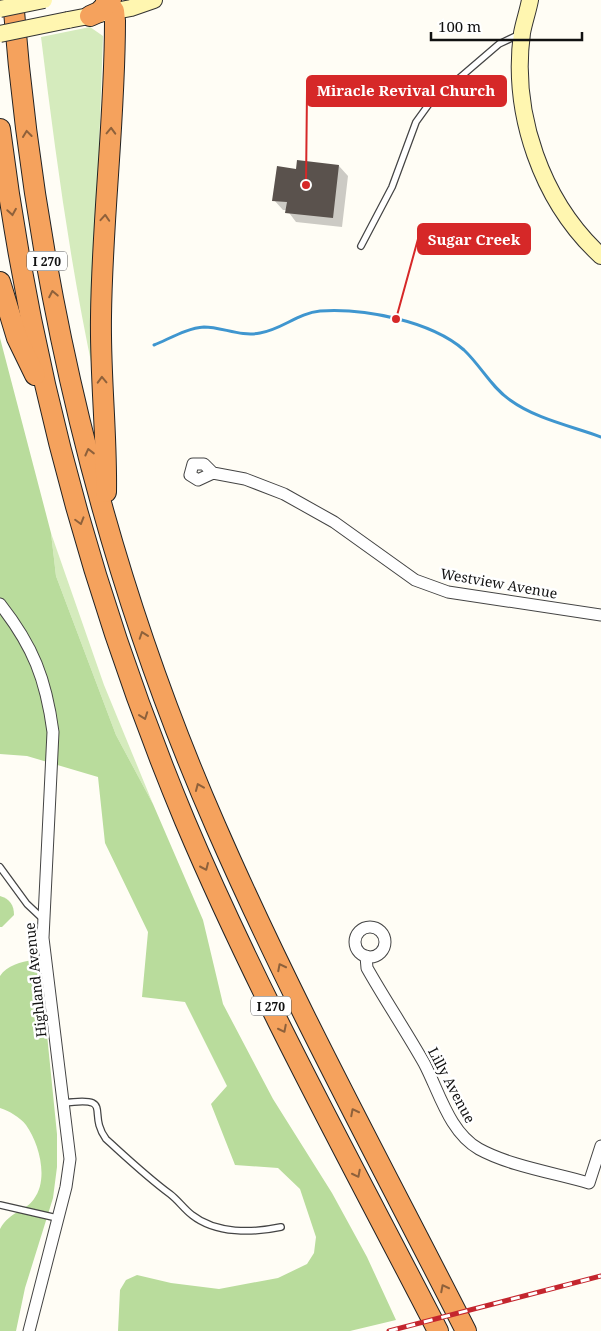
<svg xmlns="http://www.w3.org/2000/svg" width="601" height="1331" viewBox="0 0 601 1331" font-family="'Noto Serif',serif">
  <style>
    .green { fill: #d5ebbd }
    .forest { fill: #b9dc9c }
    .shadow { fill: #0003 }
    .lines { fill: none; stroke-linecap: round; stroke-linejoin: round }
    .stream { stroke: #3f96cf; stroke-width: 3 }
    .building { fill: #5a524d }
    .service-casing { stroke: #444; stroke-width: 8 }
    .minor-casing { stroke: #444; stroke-width: 13 }
    .secondary-casing { stroke: #333; stroke-width: 18 }
    .motorway-casing { stroke: #222; stroke-width: 22 }
    .service { stroke: #fff; stroke-width: 5.5 }
    .minor { stroke: #fff; stroke-width: 11 }
    .secondary { stroke: #fff6b0; stroke-width: 16 }
    .motorway { stroke: #f5a25d; stroke-width: 20 }
    .rail-casing { stroke: #c4262e; stroke-width: 5 }
    .rail { stroke: #fff; stroke-width: 3; stroke-dasharray: 9; stroke-linecap: butt }
    .secondary-bridge-casing { stroke: #333; stroke-width: 18; stroke-linecap: butt }
    .secondary-bridge { stroke: #fff6b0; stroke-width: 16 }
    .oneway { stroke: #8e613b }
    .labels { text-anchor: middle; dominant-baseline: central; stroke-width: 5; stroke-linejoin: round; paint-order: stroke }
    .shield { fill: #fff; stroke: #585858; stroke-width: 1 }
    .shield-label { font-size: 12px; font-weight: bold; fill: #111 }
    .street-label { font-size: 14px; fill: #111; stroke: #fff }
    .leader { fill: none; stroke: #d62828; stroke-width: 2 }
    .callout-dot { fill: #d62828; stroke: #fff; stroke-width: 2 }
    .callout { fill: #d62828; stroke: #d62828; stroke-width: 2 }
    .callout-label { font-size: 15px; text-anchor: middle; font-weight: bold; fill: #fff }
  </style>
  <rect width="100%" height="100%" fill="#fffdf5"/>
  <g class="green">
    <path d="M90,27L103,36L93,319L94,376C70,264 55,151 41,37Z"/>
    <path d="M51,533L104,685L153,804L116,735L56,576Z"/>
  </g>
  <g class="forest">
    <path d="M0,338L51,533L56,576L116,735L153,804L203,920L223,1004L273,1099L332,1193L367,1257L396,1320L350,1331H118L120,1290L126,1280L137,1275L171,1283L219,1289L278,1278L307,1264L314,1253L316,1237L300,1189L278,1168L235,1165L211,1104L227,1086L185,1002L142,997L148,932L105,843L98,777L27,756L0,754Z"/>
    <path d="M0,896C10,899 14,905 14,915L2,927H0Z"/>
    <path d="M33,960L40,965L57,1134V1167L53,1198L25,1288L16,1331H0V1229C10,1211 26,1211 34,1199C49,1179 39,1143 26,1125C20,1117 9,1111 0,1108V976C7,965 21,962 33,960Z"/>
  </g>
  <path class="shadow" d="M339,166L348,176L342,227L296,222L287,210H283L274,200L297,170Z"/>
  <g class="lines">
    <path class="stream" d="M154,345C169,339 187,328 204,327C222,327 241,337 260,333C281,330 298,313 320,311C364,308 431,321 464,350C481,366 491,387 510,400C536,419 571,426 601,437"/>
  </g>
  <path class="building" d="M297,160L339,165L333,218L285,213L287,202L272,201L277,166L296,169Z"/>
  <g class="lines">
    <defs>
      <g id="service">
        <path d="M361,246L392,187L416,122L429,104L499,44L520,34"/>
        <path d="M0,867L27,904L44,920"/>
        <path d="M63,1103C116,1096 86,1112 106,1139C127,1158 147,1177 170,1194C178,1200 184,1209 192,1215C216,1234 253,1233 281,1227"/>
        <path d="M0,1205L57,1218"/>
      </g>
      <g id="minor">
        <path d="M213,473L198,480L190,475L193,464H204L213,473L245,479L284,494L334,522L415,580L448,592L601,615"/>
        <path d="M0,604C33,646 46,679 53,732L43,938L70,1159L66,1187L29,1331"/>
        <circle cx="370" cy="942" r="15"/>
        <path d="M366,956L367,968C385,1000 406,1031 424,1063C439,1091 449,1132 479,1149C510,1166 555,1173 589,1183L601,1146"/>
      </g>
      <g id="secondary">
        <path d="M530,0C528,11 524,22 522,33C511,114 542,202 601,256"/>
        <path d="M68,20L131,8L154,0"/>
      </g>
      <g id="motorway">
        <path d="M13,0C35,283 102,567 216,827C291,999 381,1164 466,1331"/>
        <path d="M106,0L114,11L115,21C115,120 102,219 101,317C100,376 107,434 106,492"/>
        <path d="M90,16L99,12L111,0"/>
        <path d="M0,129C30,367 93,600 185,821C259,996 351,1162 438,1331"/>
        <path d="M0,282L17,338L35,375"/>
      </g>
    </defs>
    <use href="#service" class="service-casing"/>
    <use href="#minor" class="minor-casing"/>
    <use href="#secondary" class="secondary-casing"/>
    <use href="#motorway" class="motorway-casing"/>
    <use href="#service" class="service"/>
    <use href="#minor" class="minor"/>
    <use href="#secondary" class="secondary"/>
    <use href="#motorway" class="motorway"/>
    <defs>
      <path id="rail" d="M389,1331L601,1276"/>
    </defs>
    <use href="#rail" class="rail-casing"/>
    <use href="#rail" class="rail"/>
    <defs>
      <g id="secondary-bridge">
        <path d="M0,9L44,0"/>
        <path d="M0,34L68,20"/>
      </g>
    </defs>
    <use href="#secondary-bridge" class="secondary-bridge-casing"/>
    <use href="#secondary-bridge" class="secondary-bridge"/>
  </g>
  <defs><path id="oneway-chevron" d="M-2-3.5L2.5 0L-2 3.5" fill="none" stroke-width="1.6" stroke-linecap="round" stroke-linejoin="round" transform="scale(1.25)"/></defs>
  <g class="oneway">
    <use href="#oneway-chevron" transform="translate(111 131) rotate(-88)"/>
    <use href="#oneway-chevron" transform="translate(27 134) rotate(-97)"/>
    <use href="#oneway-chevron" transform="translate(12 212) rotate(81)"/>
    <use href="#oneway-chevron" transform="translate(105 218) rotate(-86)"/>
    <use href="#oneway-chevron" transform="translate(53 294) rotate(-101)"/>
    <use href="#oneway-chevron" transform="translate(102 380) rotate(-92)"/>
    <use href="#oneway-chevron" transform="translate(89 452) rotate(-104)"/>
    <use href="#oneway-chevron" transform="translate(80 521) rotate(74)"/>
    <use href="#oneway-chevron" transform="translate(143 635) rotate(-109)"/>
    <use href="#oneway-chevron" transform="translate(144 716) rotate(70)"/>
    <use href="#oneway-chevron" transform="translate(199 787) rotate(-113)"/>
    <use href="#oneway-chevron" transform="translate(205 867) rotate(66)"/>
    <use href="#oneway-chevron" transform="translate(281 967) rotate(-117)"/>
    <use href="#oneway-chevron" transform="translate(283 1029) rotate(63)"/>
    <use href="#oneway-chevron" transform="translate(354 1112) rotate(-117)"/>
    <use href="#oneway-chevron" transform="translate(357 1174) rotate(63)"/>
    <use href="#oneway-chevron" transform="translate(444 1288) rotate(-117)"/>
  </g>
  <g class="labels">
    <g class="shield">
      <rect x="27" y="251.5" width="40" height="19" rx="4"/>
      <rect x="251" y="996.5" width="40" height="19" rx="4"/>
    </g>
    <g class="shield-label">
      <text x="47" y="261">I 270</text>
      <text x="271" y="1006">I 270</text>
    </g>
    <g class="street-label">
      <text transform="translate(499 583) rotate(10)">Westview Avenue</text>
      <text transform="translate(35 980) rotate(-96)">Highland Avenue</text>
      <text transform="translate(452 1085) rotate(62)">Lilly Avenue</text>
    </g>
  </g>
  <path class="leader" d="M306 185L307 91M396 319L418 239"/>
  <g class="callout-dot">
    <circle cx="306" cy="185" r="5"/>
    <circle cx="396" cy="319" r="5"/>
  </g>
  <g class="callout">
    <rect x="307" y="76" width="199" height="30" rx="5"/>
    <rect x="418" y="224" width="112" height="30" rx="5"/>
  </g>
  <g class="callout-label">
    <text x="406" y="96">Miracle Revival Church</text>
    <text x="474" y="245">Sugar Creek</text>
  </g>
  <path d="M431 32v8h151v-8" fill="none" stroke="#111111" stroke-width="2.5"/>
  <text x="438" y="32" font-size="15" fill="#111111" stroke="#ffffff" stroke-width="4" paint-order="stroke">100 m</text>
</svg>
